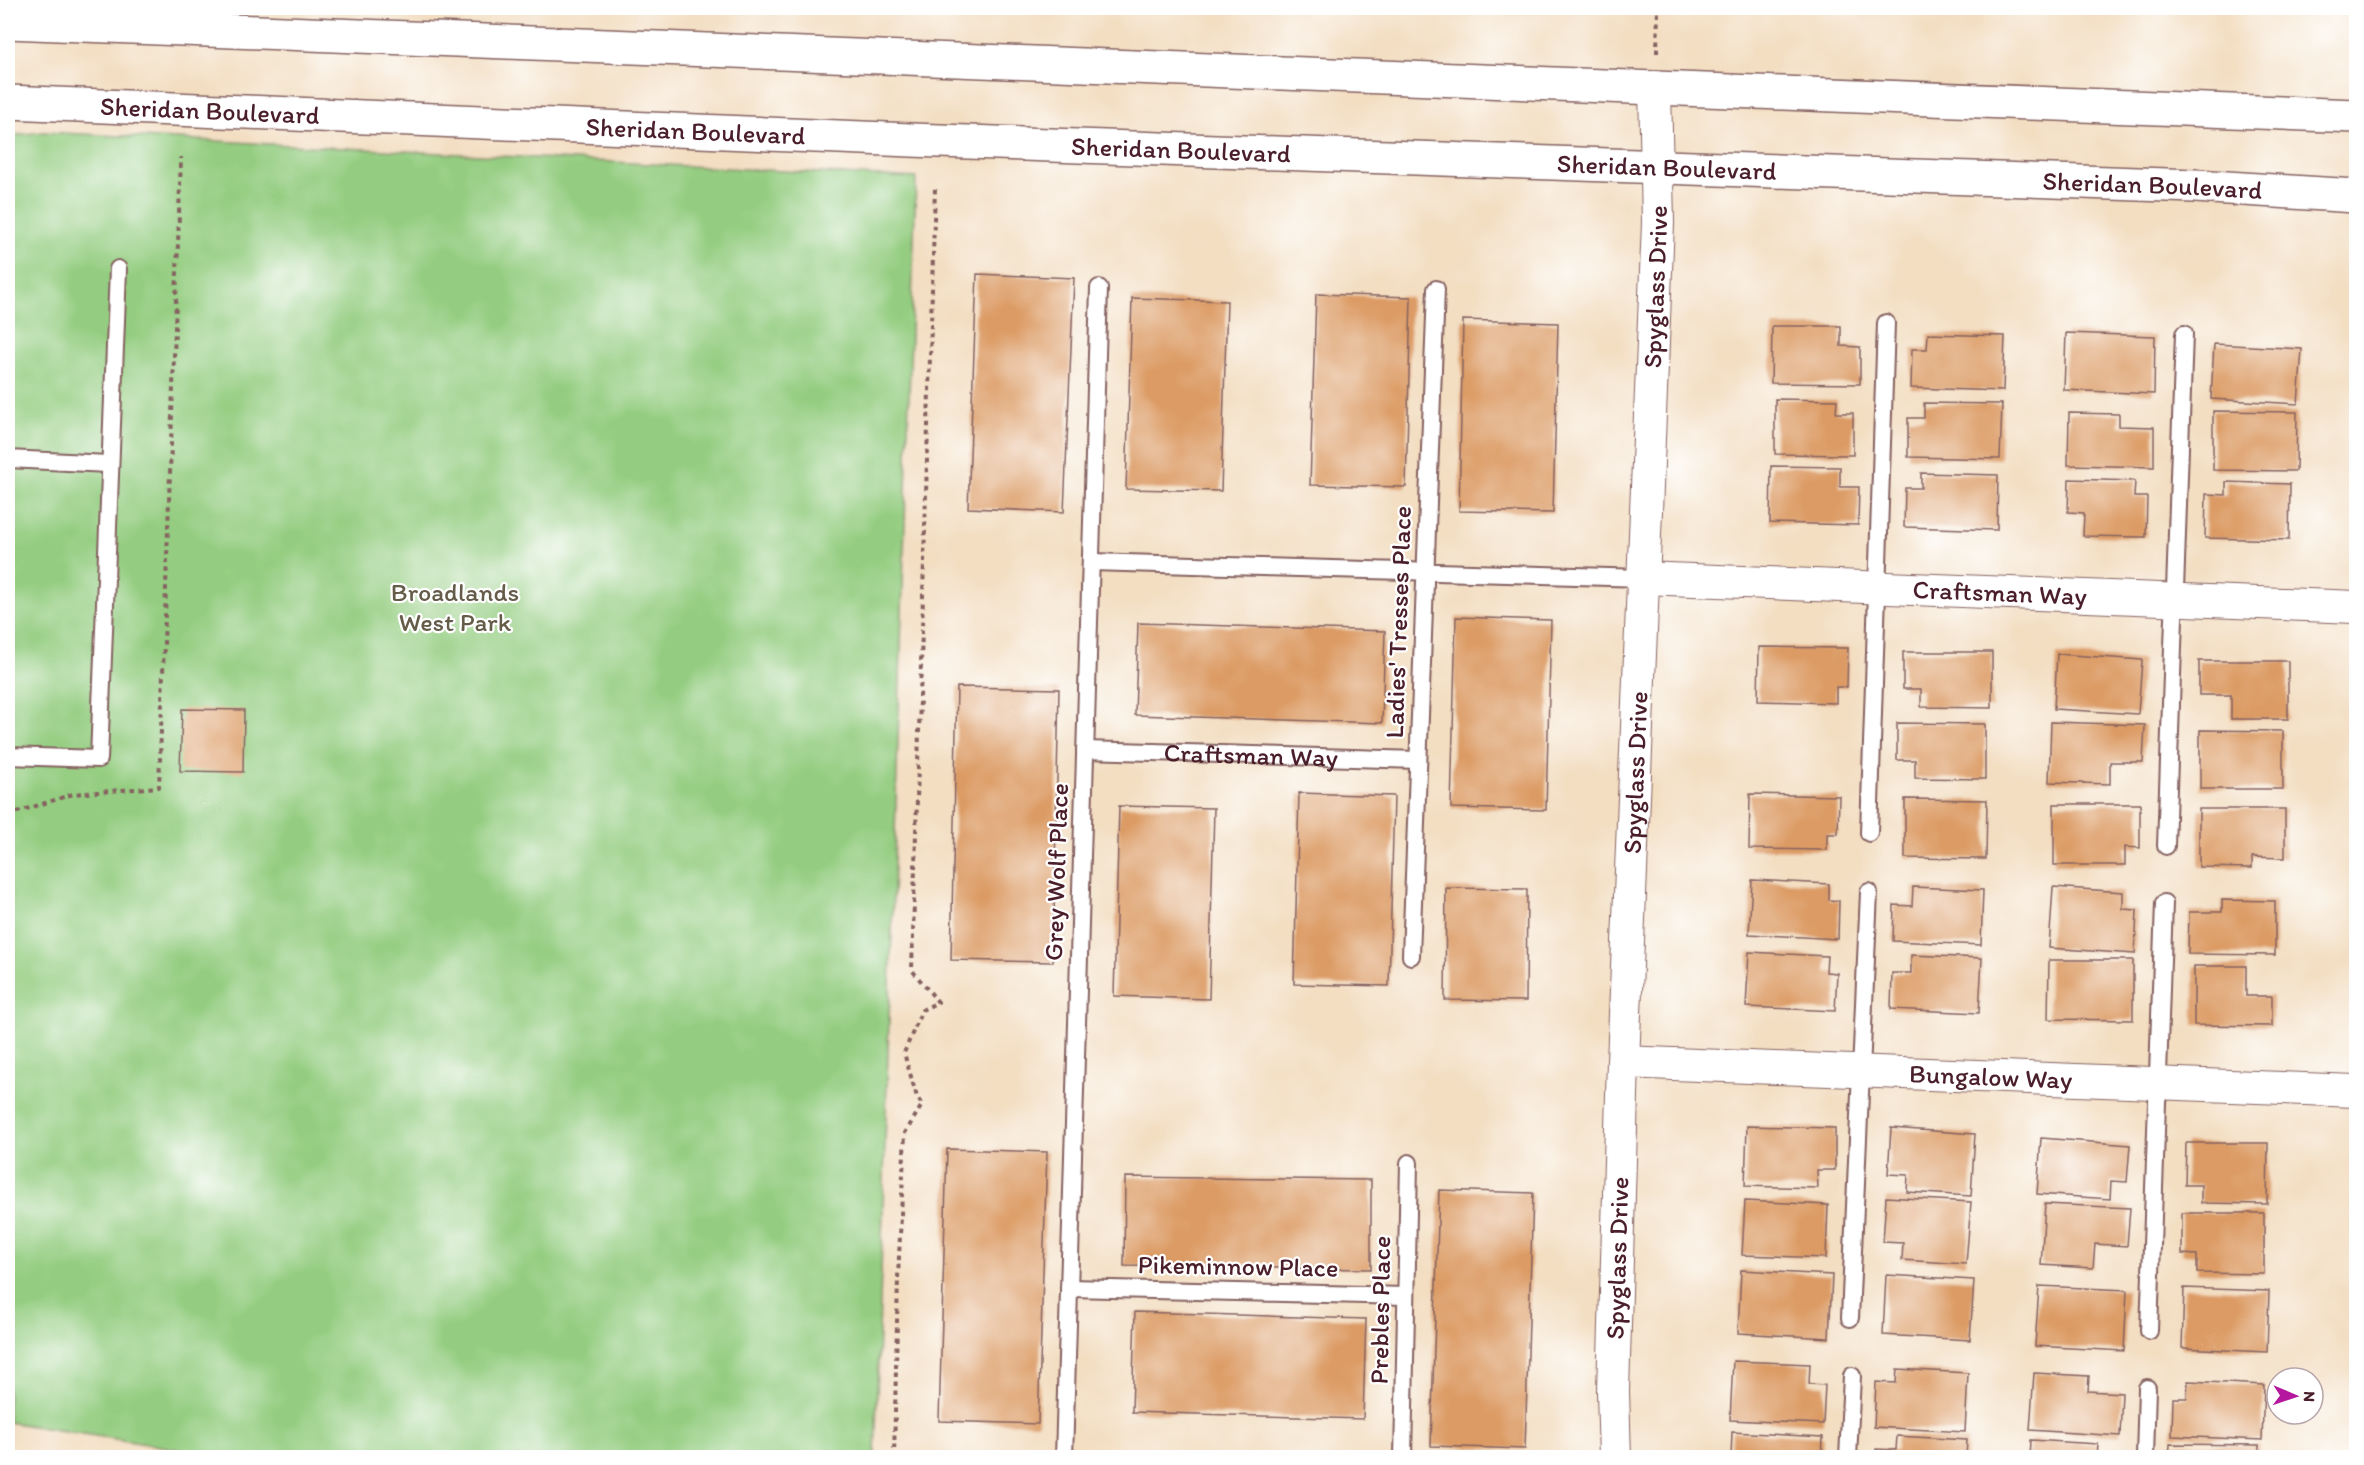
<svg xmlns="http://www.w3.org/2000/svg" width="2364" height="1465" viewBox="0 0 2364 1465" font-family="Itim,sans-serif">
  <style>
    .green { fill: #94cd81; stroke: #6f7656; stroke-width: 1.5 }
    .building { fill: #dc9b65 }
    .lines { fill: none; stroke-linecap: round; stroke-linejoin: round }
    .lane-casing { stroke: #856260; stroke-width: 20 }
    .street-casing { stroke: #856260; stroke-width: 34 }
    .primary-casing { stroke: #856260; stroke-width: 36 }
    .path { stroke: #856260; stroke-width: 4; stroke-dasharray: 4.5 4.5; stroke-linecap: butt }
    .lane { stroke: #fff; stroke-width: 16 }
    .street { stroke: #fff; stroke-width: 32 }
    .primary { stroke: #fff; stroke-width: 33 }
    .labels { text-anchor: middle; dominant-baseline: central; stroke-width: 4.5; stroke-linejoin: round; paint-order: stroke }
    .street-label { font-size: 26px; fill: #4a1f2b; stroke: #fff }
    .park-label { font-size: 26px; fill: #645c49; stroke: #fff }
  </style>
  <rect width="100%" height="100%" fill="#fff"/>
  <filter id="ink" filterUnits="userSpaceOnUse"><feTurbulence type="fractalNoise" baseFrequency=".0167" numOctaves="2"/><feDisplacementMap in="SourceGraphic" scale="12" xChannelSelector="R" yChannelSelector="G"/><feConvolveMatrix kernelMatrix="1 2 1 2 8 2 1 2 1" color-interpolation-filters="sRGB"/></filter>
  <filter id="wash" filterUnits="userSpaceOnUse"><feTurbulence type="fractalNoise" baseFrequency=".008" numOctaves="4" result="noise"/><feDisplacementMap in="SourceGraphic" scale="24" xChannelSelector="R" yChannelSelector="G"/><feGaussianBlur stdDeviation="1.35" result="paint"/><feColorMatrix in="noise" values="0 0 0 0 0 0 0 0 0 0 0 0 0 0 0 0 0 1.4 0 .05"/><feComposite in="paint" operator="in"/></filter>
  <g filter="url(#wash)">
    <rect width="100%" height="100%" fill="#f3dec2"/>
    <path class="green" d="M43,132L916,178L875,1457H229L8,1422V136Z"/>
    <g id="blocks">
      <g class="building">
        <path d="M977,274L1074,278L1064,512L968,508Z"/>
        <path d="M1316,294L1411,297L1406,487L1310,485Z"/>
        <path d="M1132,298L1227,301L1221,491L1126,489Z"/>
        <path d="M1463,320L1558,323L1553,513L1459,511Z"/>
        <path d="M1772,326H1841V346L1860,347V384L1771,383Z"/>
        <path d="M2066,333L2155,336L2154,394L2064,390Z"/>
        <path d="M1928,334L2005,336L2003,391L1911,388L1912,349H1927Z"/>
        <path d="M2214,344L2302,349L2298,404L2211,399Z"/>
        <path d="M1775,399L1837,400L1836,413H1853V455L1775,454Z"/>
        <path d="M1924,403L2002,404L2000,459L1908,457V418H1924Z"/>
        <path d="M2213,411L2297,412L2296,471L2213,470Z"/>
        <path d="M2069,413L2119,414V426L2154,427V467L2068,465Z"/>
        <path d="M1771,466L1840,467V487H1859L1858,525L1770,523Z"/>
        <path d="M1921,473L1998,475L1997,530L1904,527L1905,488H1921Z"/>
        <path d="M2069,479L2135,481L2134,497H2147L2146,537L2083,536L2084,513L2068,512Z"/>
        <path d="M2226,482L2290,484L2289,540L2205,538L2206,494L2226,495Z"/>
        <path d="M1456,617L1551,620L1546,810L1451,808Z"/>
        <path d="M1138,623L1385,631L1382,723L1135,715Z"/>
        <path d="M1759,647L1848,648L1847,687H1836V703L1758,701Z"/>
        <path d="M1903,652H1992V708L1921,707V689H1903Z"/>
        <path d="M2057,654L2142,660L2138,714L2054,709Z"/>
        <path d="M2199,661H2288V719H2231V695H2199Z"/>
        <path d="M957,687L1059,689L1053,962L951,960Z"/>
        <path d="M182,709L244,710L243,772L180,771Z"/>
        <path d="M2051,722L2145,725L2143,762H2110V784L2049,782Z"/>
        <path d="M1897,723L1985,724V779L1915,778V760H1897Z"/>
        <path d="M2200,730L2283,731V789H2200Z"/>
        <path d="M1299,793L1394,796L1389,986L1294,984Z"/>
        <path d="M1750,794L1839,796L1838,834H1827V850L1749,849Z"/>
        <path d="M1905,799L1987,800L1986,859L1905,858Z"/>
        <path d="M2054,804H2140V848L2125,847V865H2054Z"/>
        <path d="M1119,806L1214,808L1209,999L1114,996Z"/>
        <path d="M2199,809H2285V858L2252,857V868L2199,867Z"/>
        <path d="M1752,880L1829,884V900L1839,901L1838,939L1749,934Z"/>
        <path d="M1913,887L1983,890L1981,945L1893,941L1894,905L1912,906Z"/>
        <path d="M2053,887L2123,892V909L2137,910L2135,954L2049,948Z"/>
        <path d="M1446,888L1527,889L1526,1001L1445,1000Z"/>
        <path d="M2222,900L2275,901V955L2188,954L2189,912H2222Z"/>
        <path d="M1749,952L1827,956L1826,972L1837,973L1835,1011L1746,1007Z"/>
        <path d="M1911,955L1982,958L1979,1013L1891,1009L1892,973H1911Z"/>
        <path d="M2049,960H2133V1020L2048,1019Z"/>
        <path d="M2194,966H2246V996H2272V1026L2194,1025Z"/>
        <path d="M1747,1126L1835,1128V1170H1817L1818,1188L1745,1186Z"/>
        <path d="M1891,1128L1975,1134L1971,1196L1907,1192L1908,1175L1888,1174Z"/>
        <path d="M2041,1138L2130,1145L2127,1182L2111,1181L2110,1199L2037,1194Z"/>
        <path d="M2186,1143H2268L2267,1204L2201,1203V1185H2185Z"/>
        <path d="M947,1149L1047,1152L1038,1424L939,1421Z"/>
        <path d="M1125,1177L1371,1180V1269L1124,1266Z"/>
        <path d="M1439,1190L1533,1193L1525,1449L1431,1446Z"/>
        <path d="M1886,1197L1971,1202L1966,1264L1902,1260L1903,1243L1883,1242Z"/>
        <path d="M1745,1201L1828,1205L1826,1258L1742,1255Z"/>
        <path d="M2045,1204L2130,1208L2127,1246L2095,1244L2093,1268L2041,1265Z"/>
        <path d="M2182,1213H2264V1274L2197,1273V1255L2182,1254Z"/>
        <path d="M1741,1270L1832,1275L1829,1338L1738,1333Z"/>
        <path d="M1886,1275L1974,1280L1970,1340L1883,1335Z"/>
        <path d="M2039,1286L2127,1290L2124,1351L2035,1346Z"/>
        <path d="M2184,1288L2269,1291L2267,1352L2182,1348Z"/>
        <path d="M1135,1312L1366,1319L1363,1419L1132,1412Z"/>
        <path d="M1733,1361L1810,1364L1809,1384L1825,1385L1823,1424L1730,1420Z"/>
        <path d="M1897,1369L1968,1373L1965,1432L1874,1427L1876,1382L1896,1383Z"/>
        <path d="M2034,1373L2089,1376L2088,1391L2122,1393L2120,1436L2030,1430Z"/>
        <path d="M2188,1381L2264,1385L2262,1440L2172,1436L2173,1398H2187Z"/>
        <path d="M1732,1432L1823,1437L1822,1458H1731Z"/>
        <path d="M1897,1436L1967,1440L1966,1458H1875L1876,1449L1896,1450Z"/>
        <path d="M2031,1440L2098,1444L2097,1458H2030Z"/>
        <path d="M2170,1444L2259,1445V1458H2169Z"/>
      </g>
    </g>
  </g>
  <g filter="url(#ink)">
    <use href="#blocks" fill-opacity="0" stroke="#856260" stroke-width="1.5"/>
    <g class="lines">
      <defs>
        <g id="lane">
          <path d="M8,459L108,464"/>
          <path d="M1091,562L1643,578"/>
          <path id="s1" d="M1085,750L1418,760"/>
          <path d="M8,756L99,759L118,269"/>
          <path d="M1869,833L1886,323"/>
          <path d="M2166,846L2184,334"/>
          <path d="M1411,956L1436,289"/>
          <path d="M1069,1288L1406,1296"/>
          <path d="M1850,1318L1869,892"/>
          <path d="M2149,1331L2164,903"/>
          <path d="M1064,1458L1099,288"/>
          <path d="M1403,1458L1409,1163"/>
          <path d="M1848,1458L1852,1376"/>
          <path d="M2145,1458L2147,1388"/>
        </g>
        <g id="street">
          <path id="s2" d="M1643,578L2356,607"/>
          <path id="s3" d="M1623,1062L2356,1091"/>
          <path id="s4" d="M1615,1458L1613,1391L1623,1062L1658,223L1655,87"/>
        </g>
        <g id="primary">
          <path d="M8,22L2356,116"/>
          <path id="s5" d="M8,102L911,140L2195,186L2356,196"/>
        </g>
      </defs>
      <use href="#lane" class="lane-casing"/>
      <use href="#street" class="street-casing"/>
      <use href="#primary" class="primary-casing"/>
      <g class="path">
        <path d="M1657,53L1658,8"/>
        <path d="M8,815L73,794L159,787L181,157"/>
        <path d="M894,1458L898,1277L905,1133L922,1105L917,1097L904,1053L922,1010L938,1002L912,970L935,187"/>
      </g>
      <use href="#lane" class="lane"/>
      <use href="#street" class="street"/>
      <use href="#primary" class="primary"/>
    </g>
  </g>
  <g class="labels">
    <g class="street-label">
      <text stroke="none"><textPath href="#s5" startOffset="202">Sheridan Boulevard</textPath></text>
      <text stroke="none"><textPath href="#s5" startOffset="688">Sheridan Boulevard</textPath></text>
      <text stroke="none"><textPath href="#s5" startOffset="1174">Sheridan Boulevard</textPath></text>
      <text stroke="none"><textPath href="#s5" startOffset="1660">Sheridan Boulevard</textPath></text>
      <text stroke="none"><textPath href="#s5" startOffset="2146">Sheridan Boulevard</textPath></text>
      <text stroke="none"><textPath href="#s4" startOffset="1172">Spyglass Drive</textPath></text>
      <text stroke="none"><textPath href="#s2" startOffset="357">Craftsman Way</textPath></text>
      <text transform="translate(1398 622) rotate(-88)">Ladies' Tresses Place</text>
      <text stroke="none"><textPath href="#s1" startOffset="166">Craftsman Way</textPath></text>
      <text stroke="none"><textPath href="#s4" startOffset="686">Spyglass Drive</textPath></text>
      <text transform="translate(1056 872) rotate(-88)">Grey Wolf Place</text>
      <text stroke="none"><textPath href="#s3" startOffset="368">Bungalow Way</textPath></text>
      <text stroke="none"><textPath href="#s4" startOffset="200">Spyglass Drive</textPath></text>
      <text transform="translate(1238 1266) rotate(1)">Pikeminnow Place</text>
      <text transform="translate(1380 1310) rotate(-89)">Prebles Place</text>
    </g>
    <g class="park-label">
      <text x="455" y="592">Broadlands<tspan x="455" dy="30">West Park</tspan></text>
    </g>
  </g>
  <rect width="2364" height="1465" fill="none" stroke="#fff" stroke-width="30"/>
  <g transform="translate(2295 1396) rotate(92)"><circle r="28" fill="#ffffff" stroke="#b7a5aa" stroke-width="1.5"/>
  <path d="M0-4.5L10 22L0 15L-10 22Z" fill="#b5179e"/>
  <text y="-9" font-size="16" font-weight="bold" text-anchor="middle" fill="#4a1f2b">N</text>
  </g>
</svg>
